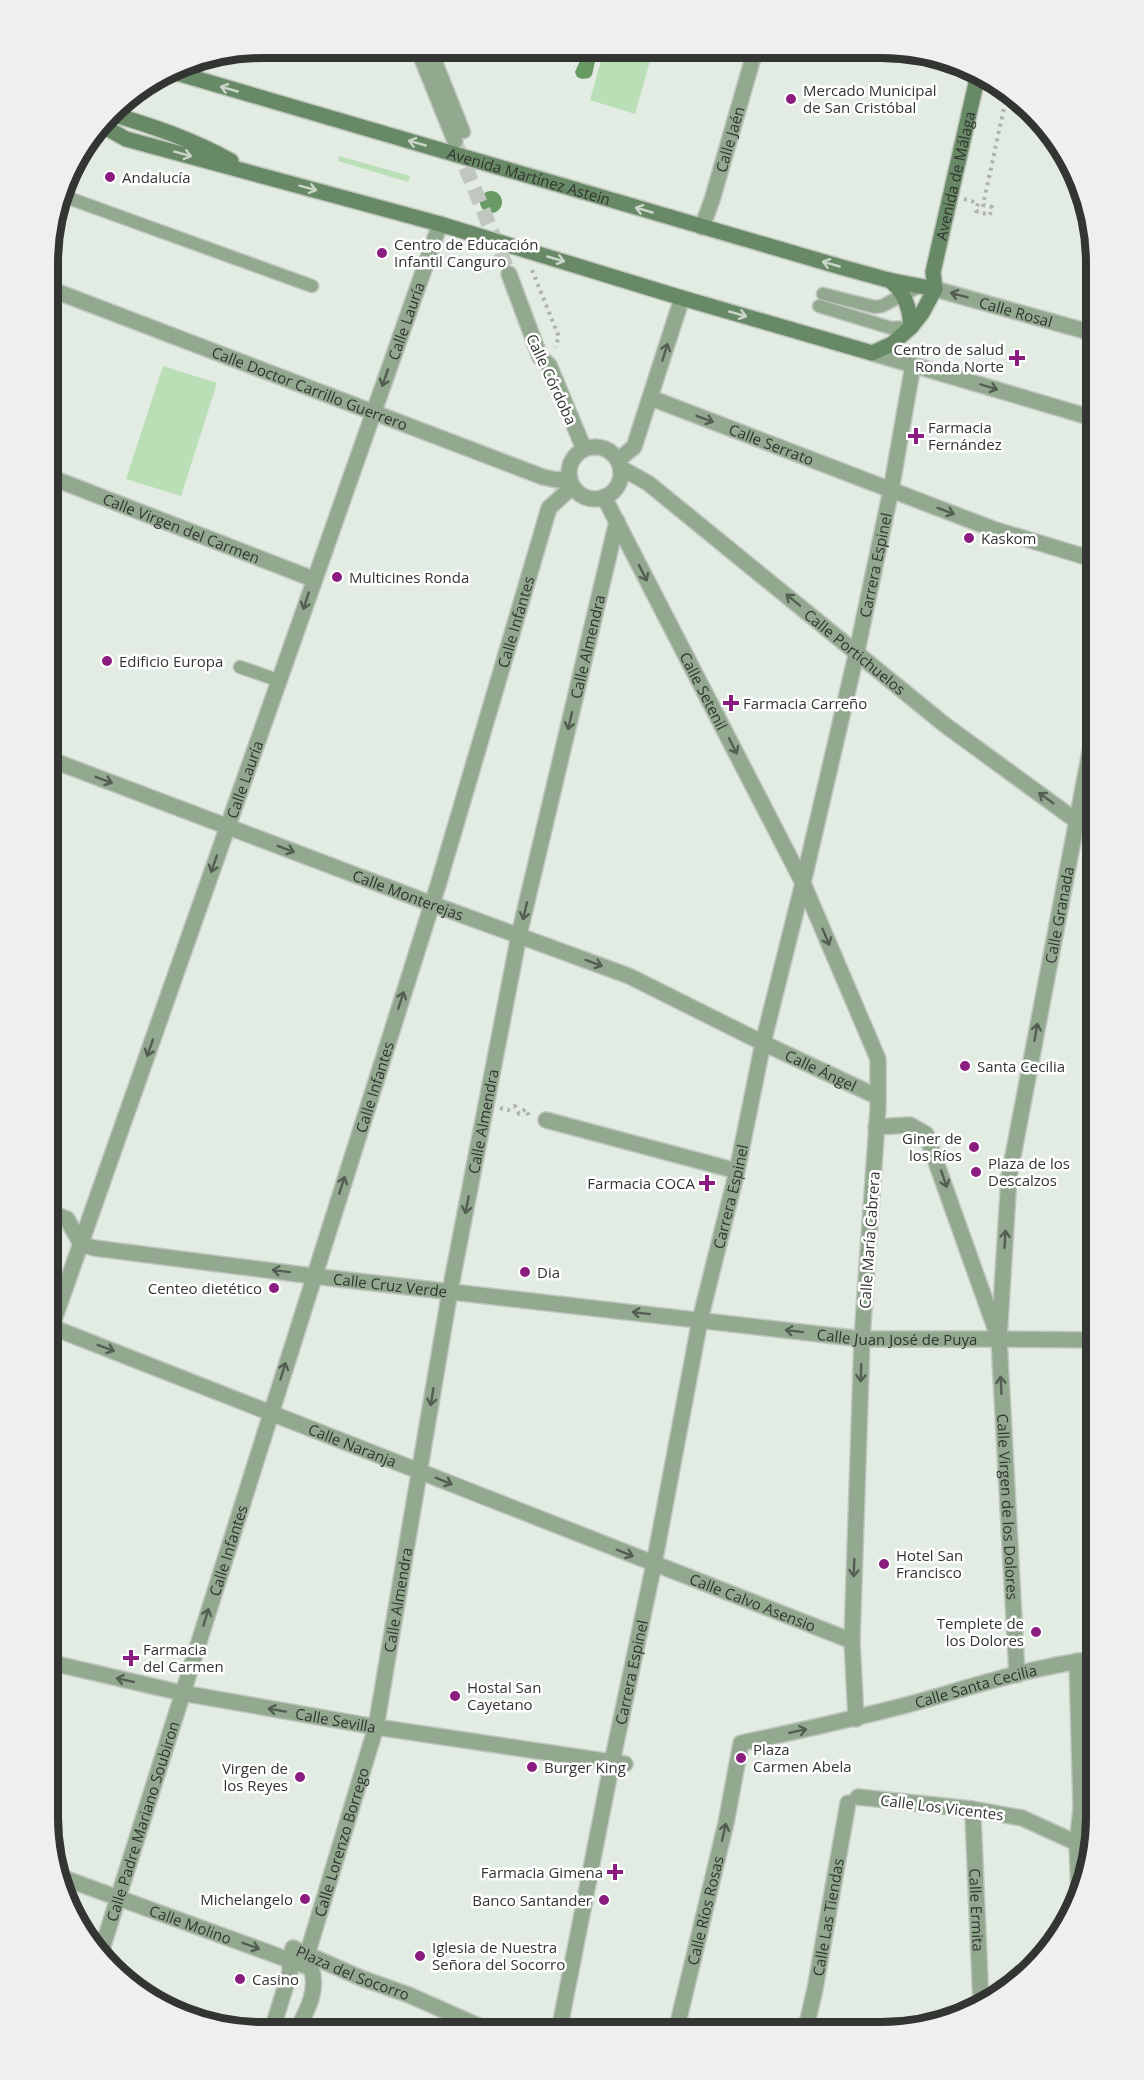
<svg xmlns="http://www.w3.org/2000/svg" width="1144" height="2080" viewBox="0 0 1144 2080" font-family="'Open Sans',sans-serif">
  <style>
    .green { fill: #badeb6 }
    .water { fill: #689a64 }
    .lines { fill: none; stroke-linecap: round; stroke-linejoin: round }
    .tertiary-tunnel { stroke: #c0c7bf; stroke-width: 15; stroke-dasharray: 15 8; stroke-linecap: butt }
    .service-casing { stroke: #c0c7bf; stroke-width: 15 }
    .pedestrian-casing { stroke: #c0c7bf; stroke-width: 18 }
    .minor-casing { stroke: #c0c7bf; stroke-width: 18 }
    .tertiary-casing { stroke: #c0c7bf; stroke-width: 18 }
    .secondary-casing { stroke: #c0c7bf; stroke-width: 18 }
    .path { stroke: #adb4ac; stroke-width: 4; stroke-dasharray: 3 4.5; stroke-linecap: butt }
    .service { stroke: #92a990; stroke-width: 12 }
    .pedestrian { stroke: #92a990; stroke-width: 15 }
    .minor { stroke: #92a990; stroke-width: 15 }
    .tertiary { stroke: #92a990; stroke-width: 15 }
    .secondary { stroke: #688965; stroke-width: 15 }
    .oneway { stroke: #cad6c9 }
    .oneway2 { stroke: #545e52 }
    .poi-dot { fill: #8b1d81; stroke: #fff; stroke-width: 2 }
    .labels { text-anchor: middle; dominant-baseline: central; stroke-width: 5; stroke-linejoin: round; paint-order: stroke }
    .poi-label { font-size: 15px; fill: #323531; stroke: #fff; text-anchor: start }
    .street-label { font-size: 15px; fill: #323531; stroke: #fff }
    .rim { fill: none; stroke: #323531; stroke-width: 8 }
  </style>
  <rect width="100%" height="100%" fill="#e3ece2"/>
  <g class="green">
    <path d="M604,50H653L635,114L590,100Z"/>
    <path d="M339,156L410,176L408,182L338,161Z"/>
    <path d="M163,366L217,383L181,496L126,479Z"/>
  </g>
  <g class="water">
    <path d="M589,51L594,53L596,57L592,75L589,78L582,79L577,77L575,72L583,54Z"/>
    <circle cx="491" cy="202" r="11"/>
  </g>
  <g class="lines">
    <path class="tertiary-tunnel" d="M457,146L509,274"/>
    <defs>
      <g id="service">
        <path d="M431,49L464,132"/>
        <path d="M63,196L312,286"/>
        <path d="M823,294L875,307L882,306L920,286"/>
        <path d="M819,306L891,328L911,327"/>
        <path d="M240,667L280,681"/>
      </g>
      <g id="pedestrian">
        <path id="s1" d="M763,1043L878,1097"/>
        <path d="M546,1120L737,1171"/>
        <path d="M858,1797L972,1809"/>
        <path id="s2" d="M307,1955L376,1727L625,1764"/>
        <path id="s3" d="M272,2030L290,1972V1960L293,1948L361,1978L409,1995L490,2031"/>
        <path id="s4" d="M559,2031L612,1762L654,1564L700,1320L737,1171L763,1043L803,883L857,651L891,490L913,365"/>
        <path id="s5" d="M805,2032L815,1989L848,1803"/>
      </g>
      <g id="minor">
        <path id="s6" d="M702,227L712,200L755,51"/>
        <path id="s7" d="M50,289L543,477L557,480L569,478"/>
        <path d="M872,353L913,365"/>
        <path id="s8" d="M651,398L993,529L1096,560"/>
        <path id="s9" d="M50,477L313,579"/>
        <path id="s10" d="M604,497L803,883L878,1059V1108L862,1339L852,1641L856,1719"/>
        <path id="s11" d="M49,759L432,904L629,976L763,1043"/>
        <path id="s12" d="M876,1127L910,1125L926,1134L999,1339L1017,1675"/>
        <path id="s13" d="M49,1212L67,1219L81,1244L94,1248L313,1276L862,1339H999"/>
        <path id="s14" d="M49,1326L852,1641"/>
        <path id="s15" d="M49,1334L440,224"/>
        <path d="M1077,1661L1081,1809L1077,1843L1079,1900"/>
        <path id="s16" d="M182,1693L376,1727L450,1291L519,935L617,521"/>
        <path d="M972,1809L1022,1818L1077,1843L1090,1853"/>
        <path id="s17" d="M973,1816L981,2005"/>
        <path id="s18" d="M58,1876L311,1968C319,1989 307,2011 297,2030"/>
        <path id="s19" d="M676,2031L726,1823L741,1743C799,1731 857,1718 914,1703C974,1686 1034,1666 1096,1659"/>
      </g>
      <g id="tertiary">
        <path d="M418,49L455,141"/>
        <path d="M509,274L540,357L549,365L584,449"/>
        <path id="s20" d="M935,289L1096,334"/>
        <path d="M913,365L1096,419"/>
        <circle cx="595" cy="473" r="26"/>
        <path d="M618,460L634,447L682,298"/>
        <path id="s21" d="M621,468L648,483L945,725L1078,822L1096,827"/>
        <path id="s22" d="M1096,1340L999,1339L1009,1177L1096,720"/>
        <path d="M48,1662L182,1693"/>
        <path id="s23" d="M102,1949L439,882L549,508L572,487"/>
      </g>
      <g id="secondary">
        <path id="s24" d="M170,71L841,267L888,280L935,289"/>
        <path d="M112,114C155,127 191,139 231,161"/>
        <path id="s25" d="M103,126L126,139L440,224L682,298L872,353L892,344L911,327L922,313L935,289L933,272L977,79"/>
        <path d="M50,243L71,167"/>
        <path d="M889,280C904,290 910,309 911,327"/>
      </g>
    </defs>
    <use href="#service" class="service-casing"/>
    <use href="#pedestrian" class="pedestrian-casing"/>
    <use href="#minor" class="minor-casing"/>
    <use href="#tertiary" class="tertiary-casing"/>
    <use href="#secondary" class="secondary-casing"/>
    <g class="path">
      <path d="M964,199L978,203L976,211L990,215L992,207L983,205L1007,94"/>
      <path d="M532,270L559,337L555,347"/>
      <path d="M500,1108L508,1110L515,1106L519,1114L526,1109L529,1116"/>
    </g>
    <use href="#service" class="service"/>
    <use href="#pedestrian" class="pedestrian"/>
    <use href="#minor" class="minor"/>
    <use href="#tertiary" class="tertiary"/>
    <use href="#secondary" class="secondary"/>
  </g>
  <defs><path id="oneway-shaft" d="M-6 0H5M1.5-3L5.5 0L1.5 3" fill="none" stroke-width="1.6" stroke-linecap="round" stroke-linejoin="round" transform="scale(1.5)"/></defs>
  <g class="oneway">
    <use href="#oneway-shaft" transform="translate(229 89) rotate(-164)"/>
    <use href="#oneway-shaft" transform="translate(417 143) rotate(-164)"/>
    <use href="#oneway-shaft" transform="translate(183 154) rotate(15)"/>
    <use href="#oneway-shaft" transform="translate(308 188) rotate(15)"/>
    <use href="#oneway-shaft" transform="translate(644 210) rotate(-164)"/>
    <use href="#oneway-shaft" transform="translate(556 259) rotate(16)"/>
    <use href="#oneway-shaft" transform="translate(831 264) rotate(-164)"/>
    <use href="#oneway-shaft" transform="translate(738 314) rotate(16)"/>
  </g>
  <g class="oneway2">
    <use href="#oneway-shaft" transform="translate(959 295) rotate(-165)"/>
    <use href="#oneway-shaft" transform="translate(665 352) rotate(-73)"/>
    <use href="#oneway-shaft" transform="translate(385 378) rotate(109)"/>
    <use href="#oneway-shaft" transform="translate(989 387) rotate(17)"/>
    <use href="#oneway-shaft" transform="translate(705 419) rotate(21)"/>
    <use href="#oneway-shaft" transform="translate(946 511) rotate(21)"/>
    <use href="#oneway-shaft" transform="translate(643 573) rotate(63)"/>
    <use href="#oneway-shaft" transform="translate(793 600) rotate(-141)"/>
    <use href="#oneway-shaft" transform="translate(306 601) rotate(108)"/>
    <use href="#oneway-shaft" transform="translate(570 721) rotate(103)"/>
    <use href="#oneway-shaft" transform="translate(733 746) rotate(63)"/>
    <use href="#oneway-shaft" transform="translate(104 780) rotate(21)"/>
    <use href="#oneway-shaft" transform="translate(1046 798) rotate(-144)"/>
    <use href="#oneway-shaft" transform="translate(286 849) rotate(21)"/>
    <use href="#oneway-shaft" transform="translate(214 864) rotate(109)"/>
    <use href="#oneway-shaft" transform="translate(525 911) rotate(103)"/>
    <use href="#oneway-shaft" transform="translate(826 937) rotate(67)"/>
    <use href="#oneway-shaft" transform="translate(594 963) rotate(20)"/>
    <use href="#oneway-shaft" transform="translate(401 1000) rotate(-72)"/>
    <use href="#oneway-shaft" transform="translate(1036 1032) rotate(-80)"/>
    <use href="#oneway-shaft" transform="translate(150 1048) rotate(109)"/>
    <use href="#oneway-shaft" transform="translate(944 1179) rotate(71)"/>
    <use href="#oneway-shaft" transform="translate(342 1185) rotate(-72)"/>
    <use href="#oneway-shaft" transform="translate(467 1205) rotate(101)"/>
    <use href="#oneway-shaft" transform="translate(1005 1239) rotate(-87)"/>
    <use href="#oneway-shaft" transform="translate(281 1271) rotate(-173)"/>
    <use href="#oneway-shaft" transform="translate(641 1313) rotate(-173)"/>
    <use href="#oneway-shaft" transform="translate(794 1331) rotate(-173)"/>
    <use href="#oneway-shaft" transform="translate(106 1348) rotate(21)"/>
    <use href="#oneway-shaft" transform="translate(283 1371) rotate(-73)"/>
    <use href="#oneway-shaft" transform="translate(861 1373) rotate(92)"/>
    <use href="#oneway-shaft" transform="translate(1001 1385) rotate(-93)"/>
    <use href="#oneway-shaft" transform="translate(432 1397) rotate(99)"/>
    <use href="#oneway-shaft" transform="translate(444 1481) rotate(22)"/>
    <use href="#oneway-shaft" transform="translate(625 1553) rotate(22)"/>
    <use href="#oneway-shaft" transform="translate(854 1568) rotate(92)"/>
    <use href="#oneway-shaft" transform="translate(206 1617) rotate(-73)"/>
    <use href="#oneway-shaft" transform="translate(125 1680) rotate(-167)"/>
    <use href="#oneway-shaft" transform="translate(277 1710) rotate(-170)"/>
    <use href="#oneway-shaft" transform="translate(798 1731) rotate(-12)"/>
    <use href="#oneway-shaft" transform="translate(724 1832) rotate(-77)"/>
    <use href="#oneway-shaft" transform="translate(251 1946) rotate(20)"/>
  </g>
  <g class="poi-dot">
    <circle cx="791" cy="99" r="6"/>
    <circle cx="110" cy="177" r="6"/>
    <circle cx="382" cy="253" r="6"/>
    <path d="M1014 349h6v6h6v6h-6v6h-6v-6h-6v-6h6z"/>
    <path d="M913 427h6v6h6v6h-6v6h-6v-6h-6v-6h6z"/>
    <circle cx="969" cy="538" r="6"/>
    <circle cx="337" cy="577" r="6"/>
    <circle cx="107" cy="661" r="6"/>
    <path d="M728 694h6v6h6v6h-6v6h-6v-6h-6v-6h6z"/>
    <circle cx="965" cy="1066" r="6"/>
    <circle cx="974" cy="1147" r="6"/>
    <circle cx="976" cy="1172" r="6"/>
    <path d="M704 1174h6v6h6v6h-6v6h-6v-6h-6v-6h6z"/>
    <circle cx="525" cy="1272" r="6"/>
    <circle cx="274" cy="1288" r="6"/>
    <circle cx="884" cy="1564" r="6"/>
    <circle cx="1036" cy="1632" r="6"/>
    <path d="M128 1649h6v6h6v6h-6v6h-6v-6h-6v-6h6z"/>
    <circle cx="455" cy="1696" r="6"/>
    <circle cx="741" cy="1758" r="6"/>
    <circle cx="532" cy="1767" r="6"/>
    <circle cx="300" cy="1777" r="6"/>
    <path d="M612 1863h6v6h6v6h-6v6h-6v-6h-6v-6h6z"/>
    <circle cx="305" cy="1899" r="6"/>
    <circle cx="604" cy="1900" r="6"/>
    <circle cx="420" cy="1956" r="6"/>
    <circle cx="240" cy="1979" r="6"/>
  </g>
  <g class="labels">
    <g class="poi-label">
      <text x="803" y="90">Mercado Municipal<tspan x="803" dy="17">de San Cristóbal</tspan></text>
      <text x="122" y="177">Andalucía</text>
      <text x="394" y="244">Centro de Educación<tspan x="394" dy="17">Infantil Canguro</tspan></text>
      <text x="1004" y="349" text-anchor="end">Centro de salud<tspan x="1004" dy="17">Ronda Norte</tspan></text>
      <text x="928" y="427">Farmacia<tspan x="928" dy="17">Fernández</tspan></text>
      <text x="981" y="538">Kaskom</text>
      <text x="349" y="577">Multicines Ronda</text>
      <text x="119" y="661">Edificio Europa</text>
      <text x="743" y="703">Farmacia Carreño</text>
      <text x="977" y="1066">Santa Cecilia</text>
      <text x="962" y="1138" text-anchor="end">Giner de<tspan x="962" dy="17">los Ríos</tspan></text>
      <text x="988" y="1163">Plaza de los<tspan x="988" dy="17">Descalzos</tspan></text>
      <text x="695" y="1183" text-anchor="end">Farmacia COCA</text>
      <text x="537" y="1272">Dia</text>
      <text x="262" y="1288" text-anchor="end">Centeo dietético</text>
      <text x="896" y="1555">Hotel San<tspan x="896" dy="17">Francisco</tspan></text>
      <text x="1024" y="1623" text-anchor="end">Templete de<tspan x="1024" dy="17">los Dolores</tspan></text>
      <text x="143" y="1649">Farmacia<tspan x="143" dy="17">del Carmen</tspan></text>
      <text x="467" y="1687">Hostal San<tspan x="467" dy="17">Cayetano</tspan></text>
      <text x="753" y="1749">Plaza<tspan x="753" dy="17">Carmen Abela</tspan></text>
      <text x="544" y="1767">Burger King</text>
      <text x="288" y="1768" text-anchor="end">Virgen de<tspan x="288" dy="17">los Reyes</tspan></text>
      <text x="603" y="1872" text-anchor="end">Farmacia Gimena</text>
      <text x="293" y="1899" text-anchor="end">Michelangelo</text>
      <text x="592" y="1900" text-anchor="end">Banco Santander</text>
      <text x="432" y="1947">Iglesia de Nuestra<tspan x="432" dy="17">Señora del Socorro</tspan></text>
      <text x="252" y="1979">Casino</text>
    </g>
    <g class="street-label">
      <text stroke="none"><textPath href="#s6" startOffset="92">Calle Jaén</textPath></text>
      <text stroke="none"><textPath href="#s24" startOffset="374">Avenida Martínez Astein</textPath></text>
      <text stroke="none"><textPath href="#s25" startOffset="1011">Avenida de Málaga</textPath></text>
      <text stroke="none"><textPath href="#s20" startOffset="84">Calle Rosal</textPath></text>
      <text stroke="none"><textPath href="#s15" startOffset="1074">Calle Lauría</textPath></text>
      <text transform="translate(552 379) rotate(65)">Calle Córdoba</text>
      <text stroke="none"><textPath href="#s7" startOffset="278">Calle Doctor Carrillo Guerrero</textPath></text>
      <text stroke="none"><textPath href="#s8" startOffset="129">Calle Serrato</textPath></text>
      <text stroke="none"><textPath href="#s9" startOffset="141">Calle Virgen del Carmen</textPath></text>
      <text stroke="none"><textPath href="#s4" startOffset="1500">Carrera Espinel</textPath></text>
      <text stroke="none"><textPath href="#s23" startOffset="1390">Calle Infantes</textPath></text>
      <text stroke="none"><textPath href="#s16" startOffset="1298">Calle Almendra</textPath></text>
      <text stroke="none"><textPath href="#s21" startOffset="298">Calle Portichuelos</textPath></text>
      <text stroke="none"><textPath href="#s10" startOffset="218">Calle Setenil</textPath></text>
      <text stroke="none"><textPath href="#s15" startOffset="588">Calle Lauría</textPath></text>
      <text stroke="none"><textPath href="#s11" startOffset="384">Calle Monterejas</textPath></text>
      <text stroke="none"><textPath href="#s22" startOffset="526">Calle Granada</textPath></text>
      <text stroke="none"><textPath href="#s1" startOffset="64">Calle Ángel</textPath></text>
      <text stroke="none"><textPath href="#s23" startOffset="904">Calle Infantes</textPath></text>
      <text stroke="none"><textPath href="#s16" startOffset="812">Calle Almendra</textPath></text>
      <text stroke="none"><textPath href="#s4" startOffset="852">Carrera Espinel</textPath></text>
      <text transform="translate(869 1240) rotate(-86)">Calle María Cabrera</text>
      <text stroke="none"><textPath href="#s13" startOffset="360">Calle Cruz Verde</textPath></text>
      <text stroke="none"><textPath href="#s13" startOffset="870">Calle Juan José de Puya</textPath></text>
      <text stroke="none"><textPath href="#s14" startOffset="326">Calle Naranja</textPath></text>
      <text stroke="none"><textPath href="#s12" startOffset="438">Calle Virgen de los Dolores</textPath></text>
      <text stroke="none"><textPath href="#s23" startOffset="418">Calle Infantes</textPath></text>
      <text stroke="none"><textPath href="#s16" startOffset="326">Calle Almendra</textPath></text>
      <text stroke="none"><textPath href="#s14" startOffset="756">Calle Calvo Asensio</textPath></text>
      <text stroke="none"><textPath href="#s4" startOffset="366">Carrera Espinel</textPath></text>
      <text stroke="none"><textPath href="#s19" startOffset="537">Calle Santa Cecilia</textPath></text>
      <text stroke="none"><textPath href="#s16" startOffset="156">Calle Sevilla</textPath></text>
      <text transform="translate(942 1807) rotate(7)">Calle Los Vicentes</text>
      <text stroke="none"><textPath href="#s23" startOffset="134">Calle Padre Mariano Soubiron</textPath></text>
      <text stroke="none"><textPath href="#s2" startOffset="118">Calle Lorenzo Borrego</textPath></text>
      <text stroke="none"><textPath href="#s19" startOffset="124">Calle Ríos Rosas</textPath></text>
      <text stroke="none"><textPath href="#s17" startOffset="94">Calle Ermita</textPath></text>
      <text stroke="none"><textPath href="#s5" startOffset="117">Calle Las Tiendas</textPath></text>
      <text stroke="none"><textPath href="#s18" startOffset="141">Calle Molino</textPath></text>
      <text stroke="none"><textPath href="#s3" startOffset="150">Plaza del Socorro</textPath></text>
    </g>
  </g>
  <path d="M0 0H1144V2080H0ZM263 58H881A205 205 0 0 1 1086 263V1817A205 205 0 0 1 881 2022H263A205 205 0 0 1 58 1817V263A205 205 0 0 1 263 58Z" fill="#efefef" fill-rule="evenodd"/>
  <path class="rim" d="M263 58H881A205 205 0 0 1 1086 263V1817A205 205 0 0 1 881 2022H263A205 205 0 0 1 58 1817V263A205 205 0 0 1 263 58Z"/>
</svg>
